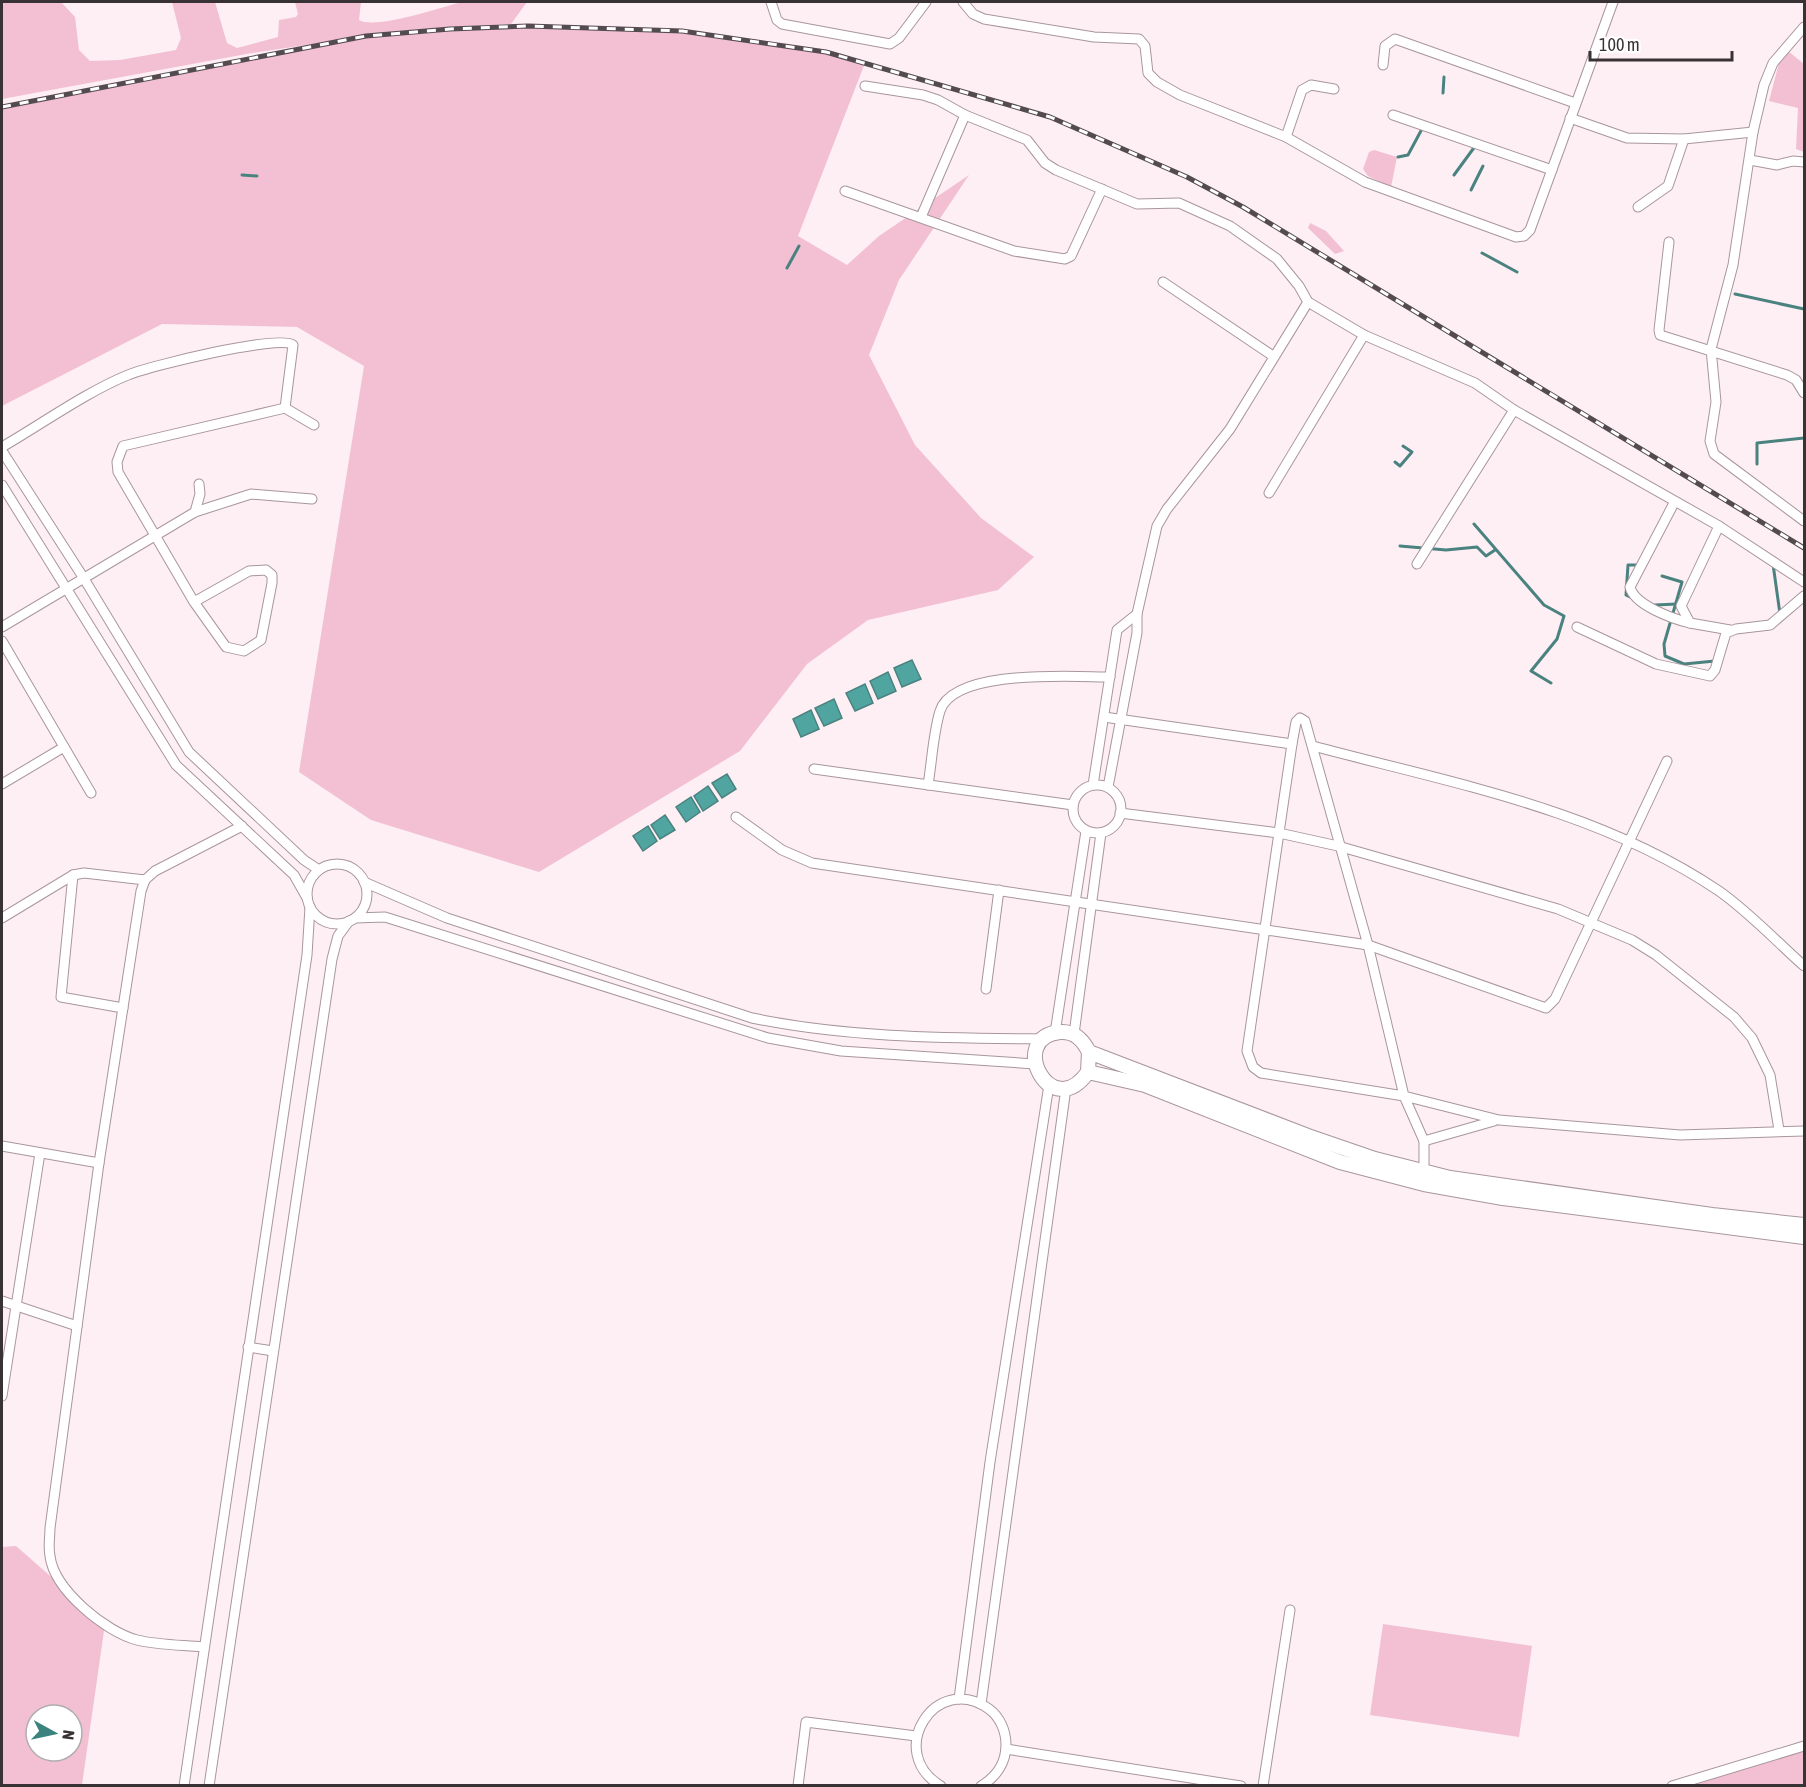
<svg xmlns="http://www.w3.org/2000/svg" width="1806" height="1787" viewBox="0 0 1806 1787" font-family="'Asap Condensed',sans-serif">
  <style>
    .green { fill: #f2c0d2; fill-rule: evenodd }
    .water { fill: #51a5a0; stroke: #4a8280; stroke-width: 1.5 }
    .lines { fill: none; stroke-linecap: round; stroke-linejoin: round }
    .stream { stroke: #4a8280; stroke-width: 3 }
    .minor-casing { stroke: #a8969c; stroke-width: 11 }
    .highway-casing { stroke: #a8969c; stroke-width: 16 }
    .minor { stroke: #fff; stroke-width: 9 }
    .highway { stroke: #fff; stroke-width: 14 }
    .rail-casing { stroke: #534b4f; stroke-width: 5 }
    .rail { stroke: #fff; stroke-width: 3; stroke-dasharray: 9; stroke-linecap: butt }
  </style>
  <rect width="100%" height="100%" fill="#feeff4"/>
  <g class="green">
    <path d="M2,2L62,3L75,17L79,50L90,61L120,60L176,50L181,38L172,2H215L227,43L237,48L278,37L279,20L296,17L298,14L295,2H361L359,20C376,30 442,7 462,2C478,0 509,2 527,2L511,24L394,31L370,36C422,36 475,27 528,26C641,26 757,32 865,63L798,236L847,265L879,236L969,175L899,280L869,355L915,445L981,518L1034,557L998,590L868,620L807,664L740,751L539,872L371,820L299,772L364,366L297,327L162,324L2,406V107L366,36L252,53L2,99Z"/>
    <path d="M1788,51L1804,64V152L1796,149L1798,108L1769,101L1779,63Z"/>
    <path d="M1374,150L1397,157L1391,187L1368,176L1363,169L1369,152Z"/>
    <path d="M1310,223L1326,231L1344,251L1335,254L1308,228Z"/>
    <path d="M16,1546L105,1624L82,1785L2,1786V1547ZM36,1715H72V1751H36Z"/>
    <path d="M1383,1624L1532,1646L1519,1737L1370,1715Z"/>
    <path d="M1804,1748V1785L1692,1786Z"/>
  </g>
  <g class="water">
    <path d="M912,660L921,679L902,687L894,668Z"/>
    <path d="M888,672L896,691L878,699L870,681Z"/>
    <path d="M865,684L873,703L855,711L846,693Z"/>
    <path d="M834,699L842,718L824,726L815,708Z"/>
    <path d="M811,710L819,729L801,737L793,719Z"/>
    <path d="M727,774L736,789L722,798L712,783Z"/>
    <path d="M708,786L718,801L703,811L694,796Z"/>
    <path d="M691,797L700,812L686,822L676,807Z"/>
    <path d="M665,815L675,830L660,839L651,825Z"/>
    <path d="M648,826L657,841L643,851L633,836Z"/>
  </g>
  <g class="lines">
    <g class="stream">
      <path d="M1443,93L1444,77"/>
      <path d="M1398,157L1408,155L1423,127"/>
      <path d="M242,175L257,176"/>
      <path d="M1454,175L1476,145"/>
      <path d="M1471,190L1483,166"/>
      <path d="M1482,253L1517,272"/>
      <path d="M787,268L799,246"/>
      <path d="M1735,294L1804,309"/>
      <path d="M1395,462L1400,466L1412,452L1403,446"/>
      <path d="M1757,464V443L1804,438"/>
      <path d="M1474,524L1544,605L1564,616L1557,639L1531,671L1551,683"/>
      <path d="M1400,546L1446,550L1477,547L1486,556L1495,550"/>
      <path d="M1773,564L1780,614"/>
      <path d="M1662,576L1682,582L1664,644L1665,656L1684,664L1715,661"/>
      <path d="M1634,599L1626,595L1628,565H1638"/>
      <path d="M1655,605L1677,604"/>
    </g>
    <defs>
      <g id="minor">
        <path d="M771,2L777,20L782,24L890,44L899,38L926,2"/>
        <path d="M963,2L973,14L984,19L1094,37L1139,39L1145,46L1148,73L1157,82L1180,95L1286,137"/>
        <path d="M1804,27L1773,63L1764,85L1753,132L1733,265L1711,349L1716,402L1710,441L1714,454L1804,521"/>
        <path d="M1383,65L1385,46L1395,39L1575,103"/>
        <path d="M865,86L923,95L938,100L965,115L1027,140L1045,163L1056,170L1137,204L1179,203L1230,226L1277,259L1299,286L1308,302L1364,335L1475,383L1514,410L1719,526L1804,582"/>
        <path d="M1334,89L1311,85L1302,90L1286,137L1365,182L1516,237L1524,236L1530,230L1613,2"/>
        <path d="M1393,115L1552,170"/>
        <path d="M1570,118L1627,138L1684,139L1753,132"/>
        <path d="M1750,160L1777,165L1793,161L1804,162"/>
        <path d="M845,191L1014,251L1065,259L1071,256L1102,189"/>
        <path d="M1638,207L1668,186L1684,139"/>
        <path d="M921,217L965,115"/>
        <path d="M1669,242L1659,330L1660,335L1787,375L1796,380L1804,393"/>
        <path d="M1163,282L1273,356"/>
        <path d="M2,447C40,425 88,391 128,375C150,366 279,334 293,345L285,408"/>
        <path d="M2,451L83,577L189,752L304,860L319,870"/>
        <path d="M2,485L176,765L294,875L307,898"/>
        <path d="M1269,493L1364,335"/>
        <path d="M1674,503L1630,587C1634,605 1673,619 1690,623"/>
        <path d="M195,512L200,494L199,484"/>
        <path d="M1719,526L1681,606L1690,623L1730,630"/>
        <path d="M1417,564L1514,410"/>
        <path d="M194,602L249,571L266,570L272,575V583L261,640L244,651L226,647L194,602L118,472L117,462L123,446L285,408L314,425"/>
        <path d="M2,627L195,512L251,494L312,499"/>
        <path d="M1577,627L1656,664L1710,676L1715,670L1726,633L1736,629L1770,625L1804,596"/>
        <path d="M2,641L91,793"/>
        <path d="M1104,717L1292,744"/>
        <path d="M1313,746C1451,783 1598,809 1719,891C1749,912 1777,942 1804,966"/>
        <path d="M814,769L1073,805"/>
        <path d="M2,784L64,747"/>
        <path d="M928,785C932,761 933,734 940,711C954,668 1073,677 1110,677"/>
        <path d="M1093,785L1117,630L1137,614"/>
        <circle cx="1097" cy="809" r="24"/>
        <path d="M1108,787L1137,633V614L1157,526L1167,509L1230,429L1308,302"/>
        <path d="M1120,813L1279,833L1338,846L1558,909L1632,940L1656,955L1734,1017L1752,1038L1770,1075L1779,1130"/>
        <path d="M736,817L782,850L812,863L1368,945L1546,1008L1555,999L1667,761"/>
        <circle cx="337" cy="894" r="30"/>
        <path d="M73,875L61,997L123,1008"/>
        <path d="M364,882L447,918L752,1018C848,1038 946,1038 1044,1039"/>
        <path d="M2,918L73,875L84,873L145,880"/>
        <path d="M355,918L385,917L768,1038L841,1051L1035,1064"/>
        <path d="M986,989L999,890"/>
        <path d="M1055,1033L1086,831"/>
        <path d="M1074,1034L1101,833"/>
        <path d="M1424,1141L1494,1121"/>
        <path d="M2,1146L99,1163"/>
        <path d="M1424,1176V1141L1404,1096L1368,945L1305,721L1300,718L1296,722L1292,744L1247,1051L1253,1067L1261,1073L1404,1096L1499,1120L1680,1135L1804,1131"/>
        <path d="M2,1301L77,1326"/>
        <path d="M248,1347L273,1351"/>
        <path d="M2,1396L40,1153"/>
        <path d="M203,1647C181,1645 158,1645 137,1640C106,1632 54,1590 50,1556C48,1547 50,1537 50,1528L99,1163L141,891L145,880L155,871L242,826"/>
        <path d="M959,1699L990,1462L1049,1085"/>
        <path d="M981,1704L1066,1088"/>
        <path d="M1006,1749L1241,1786"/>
        <path d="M184,1786L307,955L310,907"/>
        <path d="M209,1786L332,959L338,936L349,921"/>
        <path d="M798,1786L806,1722L916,1736"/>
        <path d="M941,1786C884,1752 936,1671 989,1709C1000,1717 1006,1731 1006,1745C1006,1763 996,1777 981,1786"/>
        <path d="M1263,1786L1290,1610"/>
        <path d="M1672,1786L1804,1746"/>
      </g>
      <g id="highway">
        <path d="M1089,1052L1088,1072C1051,1125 1006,1037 1060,1032C1075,1031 1083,1040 1089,1052L1308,1136L1375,1159L1450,1178L1712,1215L1804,1225"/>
        <path d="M1088,1072L1145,1085L1340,1162L1424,1184L1503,1198L1804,1237"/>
      </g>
    </defs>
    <use href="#minor" class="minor-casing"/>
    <use href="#highway" class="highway-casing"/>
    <use href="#minor" class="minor"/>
    <use href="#highway" class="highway"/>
    <defs>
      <path id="rail" d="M2,107L366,36L450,29L528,26L682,31L826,52L1050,117L1187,177L1243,207L1804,548"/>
    </defs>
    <use href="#rail" class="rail-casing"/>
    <use href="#rail" class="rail"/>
  </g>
  <rect width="1806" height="1787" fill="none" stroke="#393235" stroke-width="6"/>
  <g transform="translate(54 1733) rotate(98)"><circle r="28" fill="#ffffff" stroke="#b0adae" stroke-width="1.5"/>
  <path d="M0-4.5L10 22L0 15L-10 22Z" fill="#3b837f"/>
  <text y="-9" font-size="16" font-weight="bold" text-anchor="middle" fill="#393235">N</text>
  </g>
  <path d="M1590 51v9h142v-9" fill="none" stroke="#393235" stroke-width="3"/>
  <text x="1599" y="51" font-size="18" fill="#393235" stroke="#ffffff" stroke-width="4.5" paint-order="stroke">100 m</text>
</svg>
